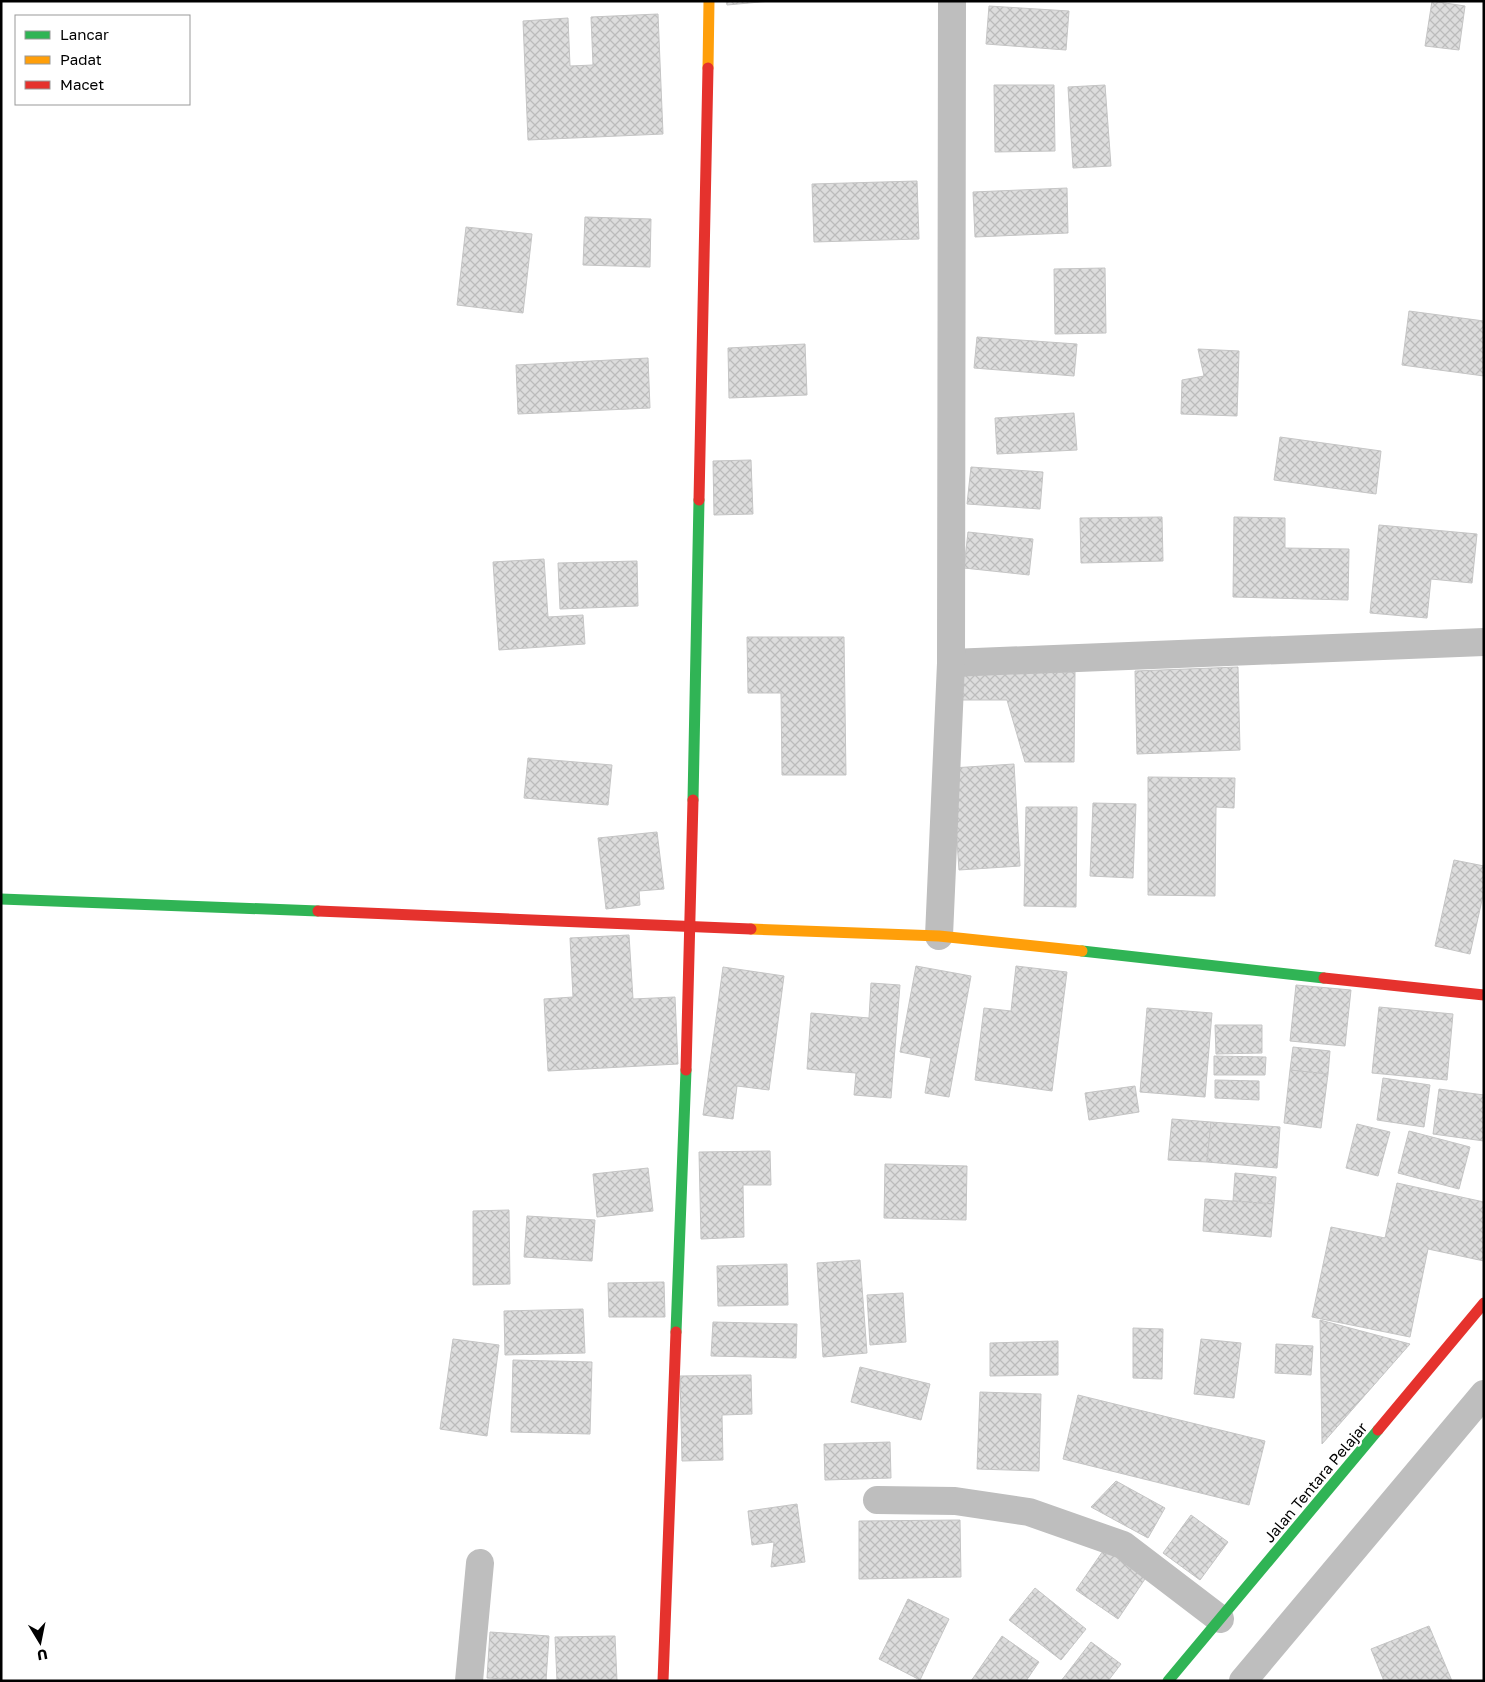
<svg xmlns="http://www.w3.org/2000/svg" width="1485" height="1682" viewBox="0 0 1485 1682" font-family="'Golos Text',sans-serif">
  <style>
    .building { fill: url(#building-cross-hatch); stroke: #c5c5c5 }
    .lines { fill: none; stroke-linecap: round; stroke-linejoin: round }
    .street { stroke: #bebebe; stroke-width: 28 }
    .fast { stroke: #30b455; stroke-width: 11 }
    .slow { stroke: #ff9f0a; stroke-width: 11 }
    .jam { stroke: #e5322d; stroke-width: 11 }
    .labels { text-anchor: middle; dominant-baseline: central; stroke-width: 4.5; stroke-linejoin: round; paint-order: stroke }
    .street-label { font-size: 15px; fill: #000; stroke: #fff }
  </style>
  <defs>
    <pattern id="building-cross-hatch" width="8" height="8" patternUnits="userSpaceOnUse" patternTransform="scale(1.25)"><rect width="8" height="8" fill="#ddd"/><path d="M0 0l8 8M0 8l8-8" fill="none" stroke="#bcbcbc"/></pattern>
  </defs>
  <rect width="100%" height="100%" fill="#fff"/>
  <g class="building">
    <path d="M726,1H771L727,5Z"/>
    <path d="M1432,1L1465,6L1459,50L1425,46Z"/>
    <path d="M989,6L1069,11L1066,50L986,44Z"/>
    <path d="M658,14L663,134L528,140L523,21L568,18L570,66L593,65L591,17Z"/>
    <path d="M994,85H1054L1055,151L995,152Z"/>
    <path d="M1105,85L1111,166L1073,168L1068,87Z"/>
    <path d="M917,181L919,239L814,242L812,184Z"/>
    <path d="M1067,188L1068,233L975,237L973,192Z"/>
    <path d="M585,217L651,219L650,267L583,265Z"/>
    <path d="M466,227L532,234L523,313L457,305Z"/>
    <path d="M1105,268L1106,333L1055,334L1054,269Z"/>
    <path d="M1409,311L1484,321V376L1402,365Z"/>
    <path d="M977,337L1077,344L1074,376L974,368Z"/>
    <path d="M805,344L807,395L729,398L728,348Z"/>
    <path d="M1198,349L1239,351L1237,416L1181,414L1182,380L1204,376Z"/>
    <path d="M648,358L650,408L518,414L516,365Z"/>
    <path d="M1074,413L1077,450L997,454L995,418Z"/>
    <path d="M1280,437L1381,451L1376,494L1274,480Z"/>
    <path d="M751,460L753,514L714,515L713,461Z"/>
    <path d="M971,467L1043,472L1040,509L967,504Z"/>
    <path d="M1162,517L1163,561L1081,563L1080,518Z"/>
    <path d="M1234,517L1285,518V548L1349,549L1348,600L1233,597Z"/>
    <path d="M1379,525L1477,534L1472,583L1431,579L1427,618L1370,613Z"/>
    <path d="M968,532L1033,539L1029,575L964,568Z"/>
    <path d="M544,559L548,617L583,615L585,644L499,650L493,562Z"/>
    <path d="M637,561L638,606L560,609L558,563Z"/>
    <path d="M747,637H844L846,775H782L781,693H748Z"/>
    <path d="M1238,667L1240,750L1137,754L1135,671Z"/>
    <path d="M961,672H1075L1074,762H1025L1007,700H961Z"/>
    <path d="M528,758L612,765L608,805L524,798Z"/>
    <path d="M1014,764L1020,866L959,870L952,768Z"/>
    <path d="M1148,777L1235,778L1234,808L1216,807L1215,896L1148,895Z"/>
    <path d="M1093,803L1136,804L1133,878L1090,876Z"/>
    <path d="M1026,807H1077L1076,907L1024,906Z"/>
    <path d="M657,832L664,889L639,891L640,905L606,909L598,838Z"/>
    <path d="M1454,860L1484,866V891L1470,954L1435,946Z"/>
    <path d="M629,935L633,999L675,997L678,1064L548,1071L544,999L573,997L570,938Z"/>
    <path d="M916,966L971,976L949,1097L925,1093L931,1058L900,1052Z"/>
    <path d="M1016,966L1067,972L1052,1091L975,1080L984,1008L1011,1011Z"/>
    <path d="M723,967L784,976L769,1090L737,1086L733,1119L703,1115Z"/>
    <path d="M871,983L900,985L891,1098L854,1095L856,1073L807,1069L811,1013L869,1018Z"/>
    <path d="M1296,985L1351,990L1345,1046L1290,1041Z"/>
    <path d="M1379,1007L1453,1014L1447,1080L1372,1073Z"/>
    <path d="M1147,1008L1212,1013L1205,1097L1140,1092Z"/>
    <path d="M1215,1025H1262V1053L1216,1054Z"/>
    <path d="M1293,1047L1330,1051L1328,1074L1290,1070Z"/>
    <path d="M1214,1056L1266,1057L1265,1075H1214Z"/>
    <path d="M1290,1070L1328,1074L1321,1128L1284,1123Z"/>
    <path d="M1383,1078L1430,1085L1424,1127L1377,1120Z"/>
    <path d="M1215,1080L1259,1081V1100L1215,1098Z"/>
    <path d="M1135,1086L1139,1112L1089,1120L1085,1093Z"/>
    <path d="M1439,1089L1484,1095V1141L1433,1134Z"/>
    <path d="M1172,1119L1211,1122L1207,1162L1168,1160Z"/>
    <path d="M1211,1122L1280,1127L1277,1168L1207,1162Z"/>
    <path d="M1357,1124L1390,1132L1378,1176L1346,1168Z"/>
    <path d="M1409,1131L1470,1147L1459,1189L1398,1173Z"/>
    <path d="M770,1151L771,1185H743L744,1237L701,1239L699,1152Z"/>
    <path d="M885,1164L967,1166L966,1220L884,1218Z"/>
    <path d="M648,1168L653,1211L597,1217L593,1174Z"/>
    <path d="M1235,1173L1276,1177L1274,1204L1233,1201Z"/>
    <path d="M1397,1183L1484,1202V1261L1428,1249L1410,1337L1312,1317L1331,1227L1385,1238Z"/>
    <path d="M1205,1199L1274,1204L1271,1237L1203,1231Z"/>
    <path d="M509,1210L510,1284L473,1285V1211Z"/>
    <path d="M527,1216L595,1220L592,1261L524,1257Z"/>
    <path d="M860,1260L867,1353L823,1357L817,1263Z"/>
    <path d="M787,1264L788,1305L718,1306L717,1266Z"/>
    <path d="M664,1282L665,1317H609L608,1283Z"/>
    <path d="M903,1293L906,1342L870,1345L867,1295Z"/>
    <path d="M583,1309L585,1353L505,1355L504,1311Z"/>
    <path d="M1320,1320L1410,1344L1322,1444Z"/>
    <path d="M713,1322L797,1324L796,1358L711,1356Z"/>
    <path d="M1133,1328L1163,1329L1162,1379L1133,1378Z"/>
    <path d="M453,1339L499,1345L487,1436L440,1429Z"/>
    <path d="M1201,1339L1241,1343L1234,1398L1194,1394Z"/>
    <path d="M1058,1341V1375L990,1376V1343Z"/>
    <path d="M1276,1344L1313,1346L1311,1375L1275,1373Z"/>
    <path d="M513,1360L592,1362L590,1434L511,1432Z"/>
    <path d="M860,1367L930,1384L921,1420L851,1402Z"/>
    <path d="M751,1375L752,1414L722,1415L723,1460L682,1461L680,1376Z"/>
    <path d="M980,1392L1041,1394L1039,1471L977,1469Z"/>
    <path d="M1078,1395L1265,1441L1249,1505L1063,1459Z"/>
    <path d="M890,1442L891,1478L825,1480L824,1444Z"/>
    <path d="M1116,1481L1165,1508L1148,1538L1091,1507Z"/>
    <path d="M797,1504L805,1562L771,1567L774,1542L752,1545L748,1511Z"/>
    <path d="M1191,1515L1228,1542L1200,1580L1163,1553Z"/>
    <path d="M960,1520L961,1577L859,1579V1521Z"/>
    <path d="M1105,1548L1147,1576L1118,1619L1076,1590Z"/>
    <path d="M1035,1588L1086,1629L1061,1660L1009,1620Z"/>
    <path d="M908,1599L949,1619L920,1680L879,1659Z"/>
    <path d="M1429,1626L1452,1681H1384L1371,1649Z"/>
    <path d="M490,1632L549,1636L546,1681L487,1678Z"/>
    <path d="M615,1636L617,1681H557L555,1637Z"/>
    <path d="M1002,1636L1039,1662L1026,1681H971Z"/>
    <path d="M1091,1642L1121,1664L1108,1681H1061Z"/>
  </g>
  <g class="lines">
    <g class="street">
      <path d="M951,663L1484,642"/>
      <path d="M939,936L951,663L952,1"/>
      <path d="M877,1500L955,1501L1029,1512L1123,1545L1220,1619"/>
      <path d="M469,1681L480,1563"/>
      <path d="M1243,1681L1484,1394"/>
    </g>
    <g class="fast">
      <path d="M693,800L699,500"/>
      <path d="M1,899L318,911"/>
      <path d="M1082,951L1324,978"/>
      <path d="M676,1332L686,1070"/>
      <path d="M1168,1681L1378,1430"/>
    </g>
    <g class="slow">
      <path d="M708,68L709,1"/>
      <path d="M751,929L939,936L1082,951"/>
    </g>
    <g class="jam">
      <path d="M699,500L708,68"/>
      <path d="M318,911L751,929"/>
      <path d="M1324,978L1484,995"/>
      <path d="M686,1070L693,800"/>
      <path d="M1378,1430L1484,1303"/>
      <path d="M663,1681L676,1332"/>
    </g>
  </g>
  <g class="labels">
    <g class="street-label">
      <text transform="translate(1315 1482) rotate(-50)">Jalan Tentara Pelajar</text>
    </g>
  </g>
  <rect width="1485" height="1682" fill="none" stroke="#000000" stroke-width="5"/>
  <rect x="15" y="15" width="175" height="90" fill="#ffffff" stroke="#999999"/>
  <rect x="25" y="31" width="25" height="8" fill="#30b455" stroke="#999999"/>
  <text x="60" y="40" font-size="15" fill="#000000">Lancar</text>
  <rect x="25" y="56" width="25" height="8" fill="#ff9f0a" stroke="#999999"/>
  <text x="60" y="65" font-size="15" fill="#000000">Padat</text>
  <rect x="25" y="81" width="25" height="8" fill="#e5322d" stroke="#999999"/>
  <text x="60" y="90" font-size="15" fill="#000000">Macet</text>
  <g transform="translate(40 1642) rotate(170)" stroke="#ffffff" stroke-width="4" paint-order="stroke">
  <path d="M0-4L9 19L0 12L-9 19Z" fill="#000000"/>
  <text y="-8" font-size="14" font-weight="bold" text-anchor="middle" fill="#000000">U</text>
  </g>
</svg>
